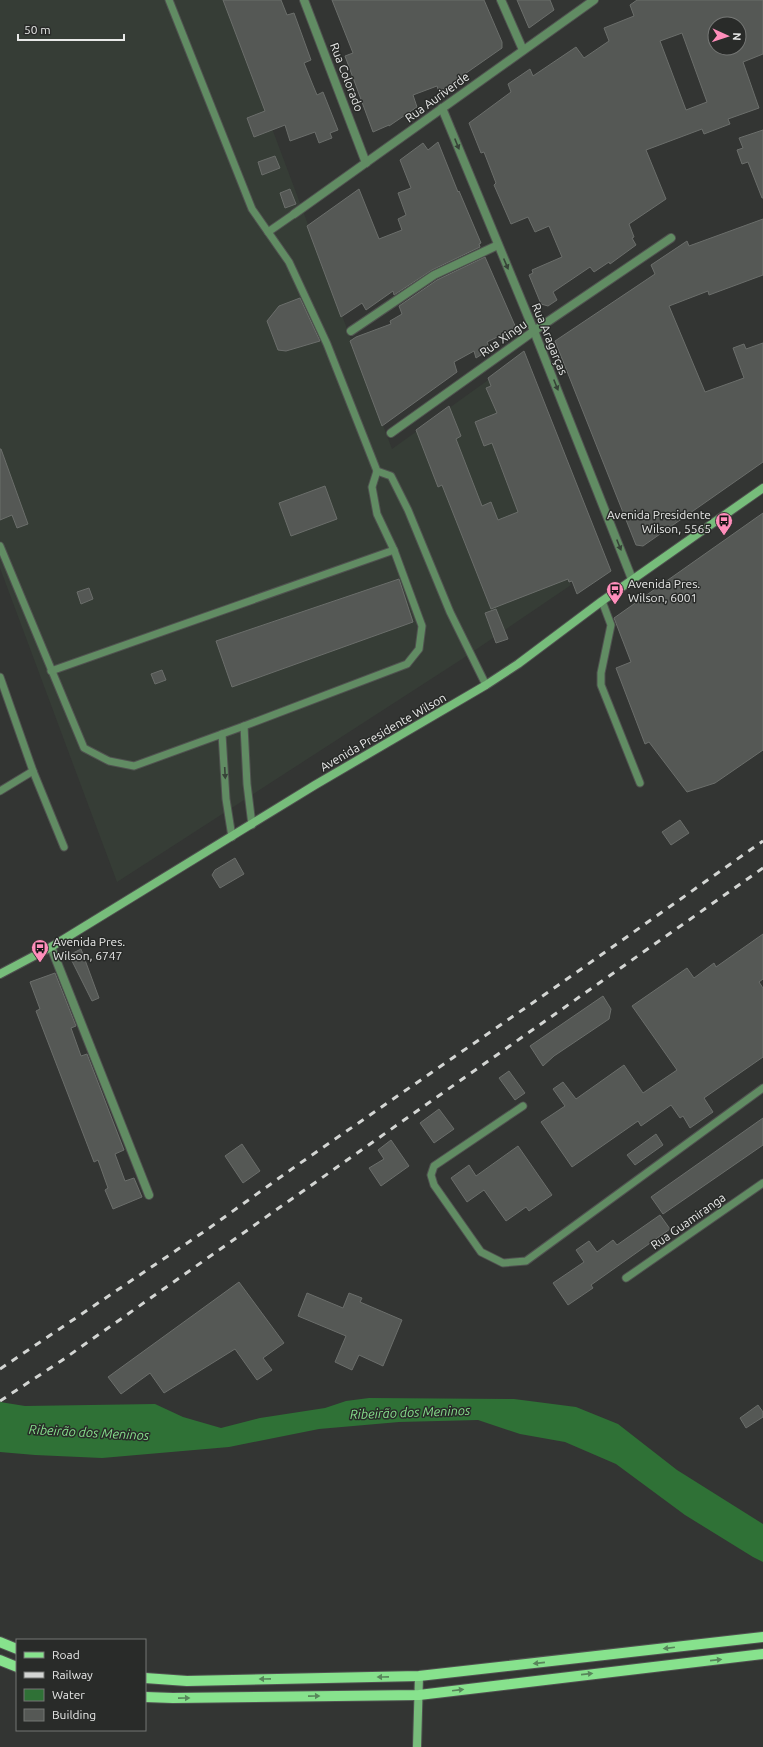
<svg xmlns="http://www.w3.org/2000/svg" width="763" height="1747" viewBox="0 0 763 1747" font-family="Ubuntu,sans-serif">
  <style>
    .built { fill: #363d36 }
    .water { fill: #2f7136 }
    .building { fill: #555855; stroke: #6b6e6b; fill-rule: evenodd }
    .lines { fill: none; stroke-linecap: round; stroke-linejoin: round }
    .service-casing { stroke: #505250; stroke-width: 9 }
    .minor-casing { stroke: #505250; stroke-width: 10 }
    .secondary-casing { stroke: #505250; stroke-width: 10 }
    .primary-casing { stroke: #505250; stroke-width: 12 }
    .service { stroke: #618c63; stroke-width: 7 }
    .minor { stroke: #618c63; stroke-width: 8 }
    .secondary { stroke: #77bd7b; stroke-width: 8 }
    .primary { stroke: #87e28d; stroke-width: 10 }
    .rail { stroke: #d3d5d3; stroke-width: 3; stroke-dasharray: 7 7; stroke-linecap: butt }
    .oneway { fill: #374338 }
    .oneway2 { fill: #58865b }
    .labels { text-anchor: middle; dominant-baseline: central; stroke-width: 3; stroke-linejoin: round; paint-order: stroke }
    .street-label { font-size: 12px; fill: #e8e9e8; stroke: #292b29 }
    .poi-label { font-size: 12px; fill: #e8e9e8; stroke: #292b29; text-anchor: start }
    .water-label { font-size: 13px; font-style: italic; fill: #86df8c; stroke: #292b29 }
  </style>
  <rect width="100%" height="100%" fill="#333533"/>
  <path class="built" d="M0,0H224L392,449L491,378L571,585L462,659L117,882L0,568Z"/>
  <path class="water" d="M369,1398L514,1399L576,1407L618,1424L677,1470L763,1524V1562L753,1557L685,1515L616,1464L565,1442L520,1434L478,1420L399,1422L319,1429L229,1447L102,1458L35,1455L0,1452V1402L25,1406L155,1404L183,1417L221,1428L260,1418L325,1408L346,1401Z"/>
  <g class="building">
    <path d="M223,0H281L287,15L294,13L311,60L304,63L312,83L317,95L323,92L338,130L330,133L332,138L319,143L315,132L290,141L285,125L254,137L247,118L265,111Z"/>
    <path d="M332,0H484L502,42V48L439,92L437,86L413,95L417,107L389,126V125L373,132L345,56L353,53Z"/>
    <path d="M517,0H550L554,10L529,28Z"/>
    <path d="M637,0H763V54L743,62L759,108L728,119L730,124L704,134L702,129L646,150L666,199L629,224L634,237L632,238L636,245L610,264L609,262L594,272L590,267L553,292L557,300L548,306L541,304L529,275L533,273L532,270L562,257L549,226L535,232L528,217L511,224L494,185L496,183L484,152L481,153L469,123L511,92L508,84L530,69L533,76L576,47L584,58L609,41L604,28L634,16L630,5ZM715,24H739V48H715ZM682,33L707,102L686,110L660,41Z"/>
    <path d="M763,130V198H762L748,162L742,164L737,150L743,148L739,138Z"/>
    <path d="M438,142L458,192L459,191L481,243L479,244L480,247L432,270L394,295L393,291L366,310L362,303L341,317L307,226L359,189L379,239L402,230L398,219L406,215L398,193L411,188L400,160L423,143L428,150Z"/>
    <path d="M275,156L280,168L262,175L258,162Z"/>
    <path d="M290,189L296,204L285,208L280,193Z"/>
    <path d="M763,219V275L709,295L708,291L669,306L705,392L744,378L733,348L744,344L746,349L763,343V462L643,546L636,545L555,341L655,274L651,265L687,241L689,246Z"/>
    <path d="M485,257L516,328L487,342L490,349L476,358L474,351L454,362L457,372L382,426L350,341L356,337L391,324L390,321L402,314L399,306L437,280Z"/>
    <path d="M300,298L320,341L286,351L278,350L267,321L279,306Z"/>
    <path d="M524,351L611,571L577,594L572,581L569,582L568,579L491,609L442,485L438,487L416,430L449,406L461,436L456,439L482,506L491,502L498,520L518,512L492,443L484,446L475,422L497,413L486,388L491,386L488,378Z"/>
    <path d="M0,449H1L28,524L17,528L12,515L0,520Z"/>
    <path d="M325,486L337,519L291,536L279,503Z"/>
    <path d="M763,513V750L715,783L687,792L649,742L645,744L616,668L631,662L614,618Z"/>
    <path d="M399,579L413,622L232,687L216,641Z"/>
    <path d="M89,588L93,599L81,604L77,592Z"/>
    <path d="M496,609L508,639L496,643L485,613Z"/>
    <path d="M162,670L166,680L155,684L151,674Z"/>
    <path d="M680,820L689,833L671,845L662,832Z"/>
    <path d="M235,858L244,874L220,888L212,875L215,870Z"/>
    <path d="M763,934V979L759,982L763,988V1057L704,1098L713,1112L690,1128L683,1116L680,1118L671,1105L641,1126L638,1121L572,1167L541,1122L565,1106L553,1089L563,1082L576,1099L624,1065L643,1093L677,1070L632,1006L687,968L694,978L714,963L716,967Z"/>
    <path d="M81,949L99,998L92,1001L69,955Z"/>
    <path d="M55,973L76,1026L71,1028L81,1056L87,1054L124,1150L115,1154L125,1181L134,1178L142,1197L113,1209L105,1190L108,1188L98,1160L94,1162L36,1011L40,1009L30,982Z"/>
    <path d="M603,996L611,1009L609,1019L554,1056L543,1066L530,1046Z"/>
    <path d="M509,1071L525,1093L515,1100L499,1078Z"/>
    <path d="M439,1109L454,1129L434,1143L420,1123Z"/>
    <path d="M763,1118V1145L663,1214L651,1197Z"/>
    <path d="M656,1134L663,1145L635,1165L627,1155Z"/>
    <path d="M391,1140L409,1166L381,1186L369,1168L384,1159L378,1150Z"/>
    <path d="M242,1144L260,1171L243,1183L225,1156Z"/>
    <path d="M518,1146L552,1195L529,1211L526,1207L506,1221L484,1190L467,1202L451,1178L469,1165L476,1176Z"/>
    <path d="M660,1215L670,1229L591,1285L593,1288L568,1305L553,1283L584,1262L576,1250L589,1241L597,1252L613,1240L617,1245Z"/>
    <path d="M239,1282L284,1343L263,1358L272,1370L257,1380L235,1349L164,1393L150,1373L121,1394L108,1377Z"/>
    <path d="M307,1293L343,1308L349,1293L362,1298L360,1302L402,1320L383,1366L359,1355L352,1370L335,1362L346,1336L298,1316Z"/>
    <path d="M758,1405L763,1412V1417L746,1428L740,1418Z"/>
  </g>
  <g class="lines">
    <defs>
      <g id="service">
        <path d="M169,0L252,209L289,262L327,344L377,471L391,476L408,510L450,612L486,685"/>
        <path d="M268,232L294,214"/>
        <path d="M0,546L84,748L109,761L134,766L244,726L407,664L419,649L422,626L394,550L377,514L372,487L377,471"/>
        <path d="M602,601L611,625L601,673V685L640,783"/>
        <path d="M51,671L394,550"/>
        <path d="M0,677L33,771L64,847"/>
        <path d="M244,726L247,784L252,825"/>
        <path d="M222,734L226,799L232,837"/>
        <path d="M0,791L33,771"/>
        <path d="M523,1106L434,1166L431,1175L434,1185L481,1252L503,1263L526,1261L763,1088"/>
        <path d="M626,1278L763,1183"/>
      </g>
      <g id="minor">
        <path d="M304,0L366,163"/>
        <path d="M501,0L523,50"/>
        <path d="M442,108L534,331L632,579"/>
        <path d="M294,214L594,0"/>
        <path d="M351,331L434,275L498,245"/>
        <path d="M391,433L534,331L671,238"/>
        <path d="M51,947L149,1195"/>
      </g>
      <g id="secondary">
        <path d="M0,974L51,947L315,785L486,685L518,664L602,601L763,488"/>
        <path d="M417,1747L419,1676"/>
      </g>
      <g id="primary">
        <path d="M0,1642L17,1649"/>
        <path d="M0,1660L17,1667"/>
        <path d="M145,1678L187,1681L419,1676L763,1637"/>
        <path d="M145,1697L173,1698L419,1695L763,1654"/>
      </g>
    </defs>
    <use href="#service" class="service-casing"/>
    <use href="#minor" class="minor-casing"/>
    <use href="#secondary" class="secondary-casing"/>
    <use href="#primary" class="primary-casing"/>
    <use href="#service" class="service"/>
    <use href="#minor" class="minor"/>
    <use href="#secondary" class="secondary"/>
    <use href="#primary" class="primary"/>
    <g class="rail">
      <path d="M0,1369L205,1231L296,1166L557,986L763,841"/>
      <path d="M0,1401L61,1361L763,868"/>
    </g>
  </g>
  <defs><path id="oneway-solid" d="M-6-.8H1V-3.2L6.5 0L1 3.2V.8H-6Z"/></defs>
  <g class="oneway">
    <use href="#oneway-solid" transform="translate(457 144) rotate(68)"/>
    <use href="#oneway-solid" transform="translate(506 264) rotate(67)"/>
    <use href="#oneway-solid" transform="translate(556 385) rotate(68)"/>
    <use href="#oneway-solid" transform="translate(619 545) rotate(68)"/>
    <use href="#oneway-solid" transform="translate(225 773) rotate(87)"/>
  </g>
  <g class="oneway2">
    <use href="#oneway-solid" transform="translate(669 1648) rotate(173)"/>
    <use href="#oneway-solid" transform="translate(716 1660) rotate(-6)"/>
    <use href="#oneway-solid" transform="translate(539 1663) rotate(174)"/>
    <use href="#oneway-solid" transform="translate(587 1674) rotate(-6)"/>
    <use href="#oneway-solid" transform="translate(383 1677) rotate(179)"/>
    <use href="#oneway-solid" transform="translate(265 1679) rotate(179)"/>
    <use href="#oneway-solid" transform="translate(458 1690) rotate(-7)"/>
    <use href="#oneway-solid" transform="translate(314 1696) rotate(-1)"/>
    <use href="#oneway-solid" transform="translate(184 1698) rotate(-1)"/>
  </g>
  <defs>
    <symbol id="bus-pin" viewBox="-11 -11 22 30"><path d="M0 17L-7.5 6A9.5 9.5 0 1 1 7.5 6Z" fill="#ff8ebb" stroke="#292b29"/><path d="M-5-6H5V4H4V6H2V4H-2V6H-4V4H-5ZM-3.5-4V0h7V-4ZM-3.5 1.2v1.5H-2V1.2ZM2 1.2v1.5H3.5V1.2Z" fill="#111"/></symbol>
  </defs>
  <g fill-rule="evenodd">
    <use href="#bus-pin" x="714" y="511" width="20" height="27"/>
    <use href="#bus-pin" x="605" y="580" width="20" height="27"/>
    <use href="#bus-pin" x="30" y="938" width="20" height="27"/>
  </g>
  <g class="labels">
    <g class="street-label">
      <text transform="translate(347 77) rotate(69)">Rua Colorado</text>
      <text transform="translate(437 97) rotate(-36)">Rua Auriverde</text>
      <text transform="translate(503 338) rotate(-35)">Rua Xingu</text>
      <text transform="translate(550 339) rotate(68)">Rua Aragarças</text>
      <text transform="translate(383 732) rotate(-30)">Avenida Presidente Wilson</text>
      <text transform="translate(688 1221) rotate(-35)">Rua Guamiranga</text>
    </g>
    <g class="poi-label">
      <text x="711" y="514" text-anchor="end">Avenida Presidente<tspan x="711" dy="14">Wilson, 5565</tspan></text>
      <text x="628" y="583">Avenida Pres.<tspan x="628" dy="14">Wilson, 6001</tspan></text>
      <text x="53" y="941">Avenida Pres.<tspan x="53" dy="14">Wilson, 6747</tspan></text>
    </g>
    <g class="water-label">
      <text transform="translate(410 1412) rotate(-2)">Ribeirão dos Meninos</text>
      <text transform="translate(89 1432) rotate(3)">Ribeirão dos Meninos</text>
    </g>
  </g>
  <rect x="16" y="1639" width="130" height="92" fill="#292b29" stroke="#757775"/>
  <rect x="24" y="1652" width="20" height="6" fill="#87e28d" stroke="#757775"/>
  <text x="52" y="1659" font-size="12" fill="#e8e9e8">Road</text>
  <rect x="24" y="1672" width="20" height="6" fill="#d3d5d3" stroke="#757775"/>
  <text x="52" y="1679" font-size="12" fill="#e8e9e8">Railway</text>
  <rect x="24" y="1689" width="20" height="12" fill="#2f7136" stroke="#757775"/>
  <text x="52" y="1699" font-size="12" fill="#e8e9e8">Water</text>
  <rect x="24" y="1709" width="20" height="12" fill="#555855" stroke="#757775"/>
  <text x="52" y="1719" font-size="12" fill="#e8e9e8">Building</text>
  <g transform="translate(727 36) rotate(93)"><circle r="19" fill="#292b29" stroke="#757775"/>
  <path d="M0-3L7 15L0 10L-7 15Z" fill="#ff8ebb"/>
  <text y="-6" font-size="11" font-weight="bold" text-anchor="middle" fill="#e8e9e8">N</text>
  </g>
  <path d="M18 34v6h106v-6" fill="none" stroke="#e8e9e8" stroke-width="2"/>
  <text x="24" y="34" font-size="12" fill="#e8e9e8" stroke="#292b29" stroke-width="3" paint-order="stroke">50 m</text>
</svg>
